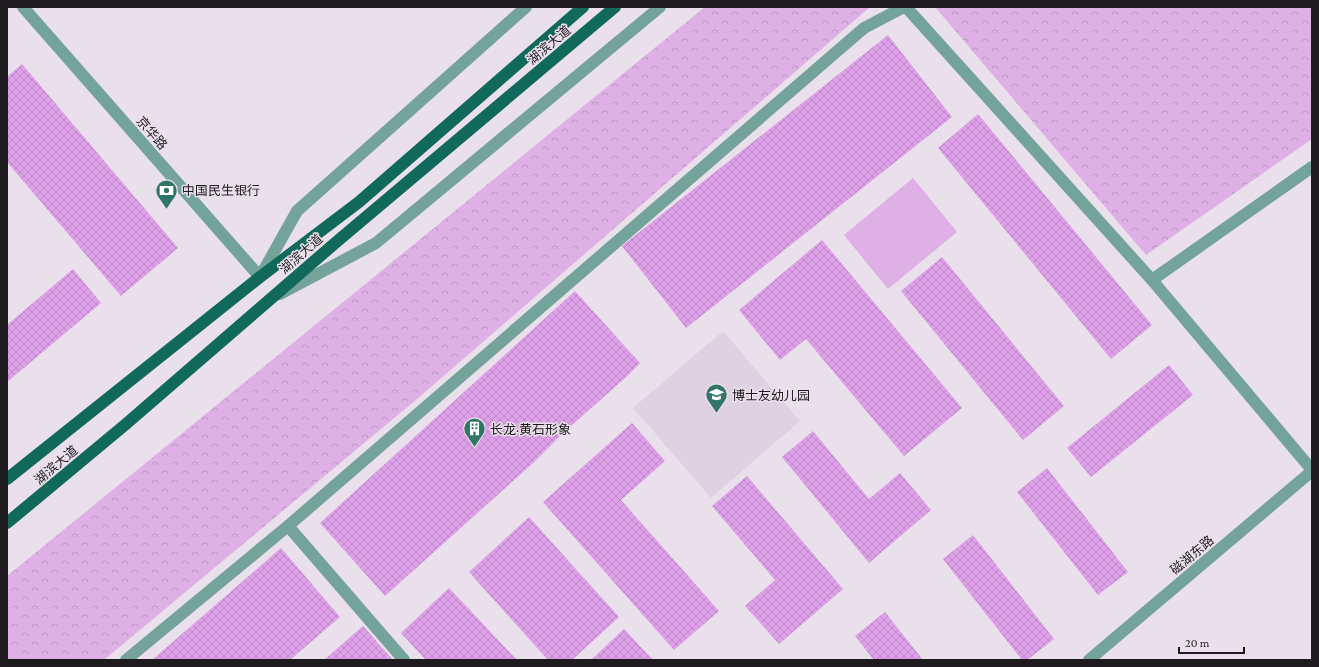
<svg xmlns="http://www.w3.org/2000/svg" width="1319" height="667" viewBox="0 0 1319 667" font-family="'Crimson Pro','Noto Sans SC',serif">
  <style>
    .built { fill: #e0d1e2 }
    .grass { fill: #deb0e6 }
    .park { fill: url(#park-crowns) }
    .building { fill: url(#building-cross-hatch) }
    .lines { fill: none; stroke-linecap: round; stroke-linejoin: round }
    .minor { stroke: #74a499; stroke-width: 12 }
    .major { stroke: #11695c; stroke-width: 12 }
    .labels { text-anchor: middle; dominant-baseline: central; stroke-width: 3; stroke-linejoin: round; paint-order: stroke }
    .street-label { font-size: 13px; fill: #1e1b1f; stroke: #eae0eb }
    .poi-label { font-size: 13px; fill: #1e1b1f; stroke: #eae0eb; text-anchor: start }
  </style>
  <defs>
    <pattern id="park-crowns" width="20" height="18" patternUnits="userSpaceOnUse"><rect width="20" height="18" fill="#deb0e6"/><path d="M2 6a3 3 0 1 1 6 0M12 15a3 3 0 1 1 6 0" fill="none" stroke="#be97c5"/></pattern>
    <pattern id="building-cross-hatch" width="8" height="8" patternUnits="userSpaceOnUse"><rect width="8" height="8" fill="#dea0e8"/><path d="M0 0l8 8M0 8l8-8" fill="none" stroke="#be89c7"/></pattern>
  </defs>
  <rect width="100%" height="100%" fill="#eae0eb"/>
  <path class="built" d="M723,331L800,421L711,498L633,408Z"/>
  <path class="grass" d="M913,178L957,232L888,289L844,235Z"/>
  <g class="park">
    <path d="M705,7H870L417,399L104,660H7V576Z"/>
    <path d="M935,7H1312V139L1146,255Z"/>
  </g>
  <g class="building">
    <path d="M888,35L952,117L686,328L622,246Z"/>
    <path d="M22,64L178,248L121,296L7,162V77Z"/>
    <path d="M978,114L1152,325L1111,359L938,148Z"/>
    <path d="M822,240L962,408L904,456L806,339L780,360L739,310Z"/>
    <path d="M942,257L1064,406L1023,440L901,291Z"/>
    <path d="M73,269L101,303L7,382V325Z"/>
    <path d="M575,291L640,363L625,378L562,434L532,464L385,596L320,523Z"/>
    <path d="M1169,365L1193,395L1091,477L1067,448Z"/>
    <path d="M632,423L665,461L621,500L719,611L674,650L543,502Z"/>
    <path d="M813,431L869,499L900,473L931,510L869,563L782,457Z"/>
    <path d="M1047,468L1128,572L1098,595L1017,492Z"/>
    <path d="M747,476L843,589L779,644L745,606L775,580L712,506Z"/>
    <path d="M529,517L619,617L572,660H548L469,572Z"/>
    <path d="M973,535L1054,639L1027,660H1022L943,559Z"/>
    <path d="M281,548L340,617L290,660H152Z"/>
    <path d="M449,588L517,660H426L401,633Z"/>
    <path d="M885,612L923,660H874L855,636Z"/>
    <path d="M363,626L393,660H324Z"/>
    <path d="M624,629L653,660H591Z"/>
  </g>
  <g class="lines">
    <g class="minor">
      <path d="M23,7L260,277L297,211L526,7"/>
      <path d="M906,7L1152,280L1312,167"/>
      <path d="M1152,280L1312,470"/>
      <path d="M280,294L376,243L660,7"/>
      <path d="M288,526L404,660"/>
      <path d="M126,660L288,526L864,28L904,7"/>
      <path d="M1089,660L1312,471"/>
    </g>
    <g class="major">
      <path d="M7,479L260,277L359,202L583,7"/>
      <path d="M7,523L126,424L334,244L615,7"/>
    </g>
  </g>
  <defs>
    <symbol id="bank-pin" viewBox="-11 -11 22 30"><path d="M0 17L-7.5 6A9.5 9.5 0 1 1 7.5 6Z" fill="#317568" stroke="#eae0eb"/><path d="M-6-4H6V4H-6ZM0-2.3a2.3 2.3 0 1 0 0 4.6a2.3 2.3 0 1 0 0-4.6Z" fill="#fff"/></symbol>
    <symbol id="school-pin" viewBox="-11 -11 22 30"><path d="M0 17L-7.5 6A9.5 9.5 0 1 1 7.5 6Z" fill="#317568" stroke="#eae0eb"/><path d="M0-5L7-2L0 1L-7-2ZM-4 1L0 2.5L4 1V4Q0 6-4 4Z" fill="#fff"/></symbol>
    <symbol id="building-pin" viewBox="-11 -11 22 30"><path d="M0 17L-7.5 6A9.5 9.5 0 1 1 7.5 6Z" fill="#317568" stroke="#eae0eb"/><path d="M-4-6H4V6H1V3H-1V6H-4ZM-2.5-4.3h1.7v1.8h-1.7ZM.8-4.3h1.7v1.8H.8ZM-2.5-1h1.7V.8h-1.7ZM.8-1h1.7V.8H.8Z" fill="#fff"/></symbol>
  </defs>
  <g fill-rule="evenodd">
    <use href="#bank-pin" x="154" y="178" width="25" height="34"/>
    <use href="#school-pin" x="704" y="382" width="25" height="34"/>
    <use href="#building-pin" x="462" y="416" width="25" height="34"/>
  </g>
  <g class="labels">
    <g class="street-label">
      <text transform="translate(549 45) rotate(-40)">湖滨大道</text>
      <text transform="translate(152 133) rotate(49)">京华路</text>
      <text transform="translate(301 254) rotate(-41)">湖滨大道</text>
      <text transform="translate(56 465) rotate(-40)">湖滨大道</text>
      <text transform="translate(1192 555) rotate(-40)">磁湖东路</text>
    </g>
    <g class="poi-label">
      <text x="182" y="190">中国民生银行</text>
      <text x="732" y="395">博士友幼儿园</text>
      <text x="490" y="429">长龙·黄石形象</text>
    </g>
  </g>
  <rect width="1319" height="667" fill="none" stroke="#1e1b1f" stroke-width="16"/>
  <path d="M1179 647v6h65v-6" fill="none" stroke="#1e1b1f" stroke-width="2"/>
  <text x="1185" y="647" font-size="12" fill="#1e1b1f" stroke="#eae0eb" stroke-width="3" paint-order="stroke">20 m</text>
</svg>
